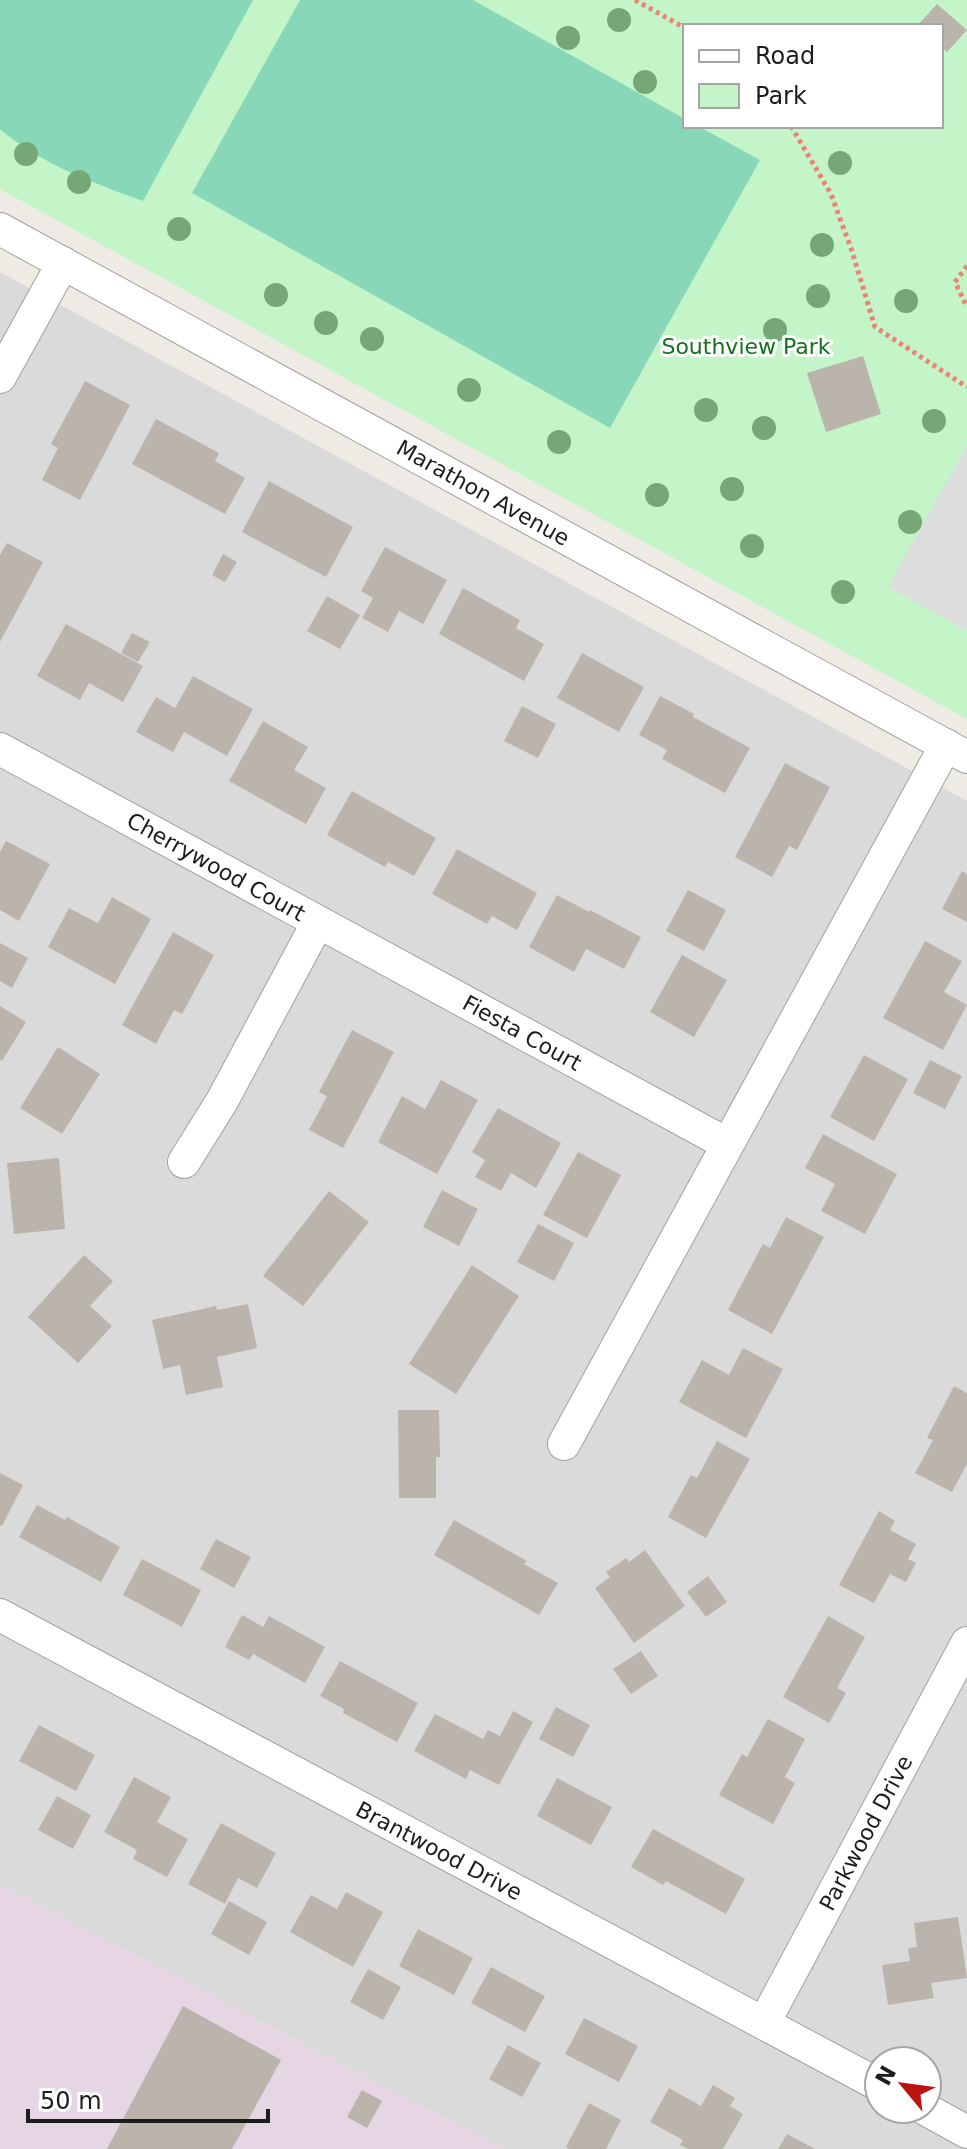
<svg xmlns="http://www.w3.org/2000/svg" width="967" height="2149" viewBox="0 0 967 2149" font-family="'DejaVu Sans',sans-serif">
  <style>
    .residential { fill: #dbdada; fill-rule: evenodd }
    .industrial { fill: #e6d6e3 }
    .park { fill: #c4f5c9; fill-rule: evenodd }
    .pitch { fill: #88d7b9 }
    .parking { fill: #ddd }
    .building { fill: #bab4ad }
    .lines { fill: none; stroke-linecap: round; stroke-linejoin: round }
    .street-casing { stroke: #a1a1a1; stroke-width: 34 }
    .path { stroke: #ee8374; stroke-width: 5; stroke-dasharray: 4 4; stroke-linecap: butt }
    .street { stroke: #fff; stroke-width: 32 }
    .tree { fill: #76a877 }
    .labels { text-anchor: middle; dominant-baseline: central; stroke-width: 6; stroke-linejoin: round; paint-order: stroke }
    .park-label { font-size: 22px; fill: #14721e; stroke: #fff }
    .street-label { font-size: 22px; fill: #1d1d1d; stroke: #fff }
  </style>
  <rect width="100%" height="100%" fill="#eeeae4"/>
  <path class="residential" d="M0,272L967,801V2149H503L0,1884ZM879,2061H927V2109H879Z"/>
  <path class="industrial" d="M0,1884L503,2149H0Z"/>
  <path class="park" d="M0,0H967V719L0,189ZM685,26H941V126H685Z"/>
  <g class="pitch">
    <path d="M0,0H253L143,201C93,183 41,164 0,129Z"/>
    <path d="M300,0H473L685,119V126H698L760,160L610,428L192,193Z"/>
  </g>
  <path class="parking" d="M967,445V631L888,587Z"/>
  <g class="building">
    <path d="M937,4L967,30L947,52L941,47V26H917Z"/>
    <path d="M863,356L881,414L826,432L807,373Z"/>
    <path d="M85,381L130,405L80,500L42,480L58,448L51,444Z"/>
    <path d="M156,419L219,453L215,461L245,478L225,514L132,464Z"/>
    <path d="M269,481L353,527L326,577L242,532Z"/>
    <path d="M7,543L43,562L0,642V555Z"/>
    <path d="M385,547L447,580L423,624L399,611L388,632L362,618L373,598L361,591Z"/>
    <path d="M223,554L237,562L225,582L212,575Z"/>
    <path d="M463,588L520,620L516,628L544,644L524,681L439,634Z"/>
    <path d="M327,596L360,615L340,649L307,631Z"/>
    <path d="M66,624L143,666L123,702L89,683L80,700L37,676Z"/>
    <path d="M132,633L150,642L138,662L121,653Z"/>
    <path d="M582,653L644,687L619,732L557,698Z"/>
    <path d="M193,676L253,709L227,756L184,732L173,752L136,732L156,697L175,708Z"/>
    <path d="M660,696L694,714L693,717L750,748L725,793L662,759L667,750L639,735Z"/>
    <path d="M522,706L556,724L538,758L504,741Z"/>
    <path d="M263,721L308,747L294,770L326,788L306,824L229,781Z"/>
    <path d="M785,763L830,787L797,850L789,846L772,877L735,857Z"/>
    <path d="M352,791L436,838L414,876L388,862L385,867L327,835Z"/>
    <path d="M6,841L50,864L19,921L0,910V852Z"/>
    <path d="M457,849L537,893L517,930L492,916L487,924L432,894Z"/>
    <path d="M962,871L967,874V922L942,909Z"/>
    <path d="M688,890L726,910L704,951L666,931Z"/>
    <path d="M557,895L589,912L590,910L641,937L624,969L586,949L574,972L529,947Z"/>
    <path d="M112,897L151,919L115,984L48,947L69,908L98,923Z"/>
    <path d="M173,932L214,955L182,1014L174,1010L156,1044L122,1025Z"/>
    <path d="M925,941L962,961L944,992L967,1005L943,1050L883,1018Z"/>
    <path d="M0,943L28,958L12,988L0,981Z"/>
    <path d="M682,955L727,980L694,1037L650,1012Z"/>
    <path d="M0,1006L26,1022L2,1061L0,1060Z"/>
    <path d="M352,1030L394,1052L343,1148L309,1130L327,1096L319,1092Z"/>
    <path d="M58,1047L100,1074L62,1134L20,1108Z"/>
    <path d="M864,1055L908,1079L874,1141L830,1117Z"/>
    <path d="M930,1060L962,1076L945,1109L913,1093Z"/>
    <path d="M441,1080L478,1100L437,1174L378,1142L402,1096L425,1109Z"/>
    <path d="M498,1108L561,1143L536,1188L511,1173L501,1191L475,1177L485,1160L472,1152Z"/>
    <path d="M823,1134L897,1174L865,1234L821,1211L835,1184L805,1168Z"/>
    <path d="M578,1152L621,1175L587,1238L543,1215Z"/>
    <path d="M59,1158L65,1229L14,1234L7,1163Z"/>
    <path d="M442,1190L478,1209L459,1246L423,1227Z"/>
    <path d="M329,1191L369,1222L303,1306L263,1276Z"/>
    <path d="M786,1217L824,1237L772,1334L728,1310L763,1244L770,1248Z"/>
    <path d="M538,1224L574,1243L554,1281L517,1262Z"/>
    <path d="M84,1255L113,1281L90,1306L112,1326L78,1363L28,1317Z"/>
    <path d="M472,1265L519,1296L456,1394L409,1364Z"/>
    <path d="M248,1304L257,1348L217,1357L223,1387L186,1395L180,1365L163,1369L152,1320L216,1306L217,1310Z"/>
    <path d="M743,1348L783,1369L746,1438L679,1402L702,1360L729,1375Z"/>
    <path d="M954,1386L967,1393V1464L952,1492L915,1473L933,1440L927,1438Z"/>
    <path d="M398,1410H439L440,1457H436V1498H399Z"/>
    <path d="M717,1441L750,1459L706,1538L668,1517L691,1475L697,1478Z"/>
    <path d="M0,1473L23,1485L2,1526L0,1525Z"/>
    <path d="M37,1505L65,1520L67,1517L120,1547L101,1582L19,1537Z"/>
    <path d="M879,1511L895,1521L890,1530L916,1544L908,1559L916,1563L906,1582L890,1574L874,1603L839,1585Z"/>
    <path d="M454,1520L527,1561L524,1564L558,1583L539,1615L434,1555Z"/>
    <path d="M216,1539L251,1557L234,1588L200,1569Z"/>
    <path d="M645,1550L685,1606L634,1643L595,1588L610,1577L606,1572L626,1558L629,1562Z"/>
    <path d="M142,1559L201,1590L182,1627L123,1595Z"/>
    <path d="M708,1576L727,1602L706,1617L687,1592Z"/>
    <path d="M242,1615L263,1627L269,1616L325,1647L305,1683L253,1654L249,1660L225,1647Z"/>
    <path d="M828,1616L865,1637L837,1688L846,1693L829,1723L783,1697Z"/>
    <path d="M641,1651L658,1676L631,1694L613,1669Z"/>
    <path d="M340,1661L418,1703L397,1742L343,1713L344,1709L320,1696Z"/>
    <path d="M556,1707L590,1725L573,1757L539,1739Z"/>
    <path d="M513,1711L533,1722L499,1785L470,1770L466,1779L414,1751L435,1714L483,1739L488,1730L500,1736Z"/>
    <path d="M768,1719L805,1739L785,1777L795,1783L773,1824L719,1795L742,1754L747,1757Z"/>
    <path d="M39,1725L95,1755L76,1791L19,1761Z"/>
    <path d="M134,1777L171,1797L157,1822L188,1839L167,1877L133,1859L137,1850L104,1832Z"/>
    <path d="M557,1778L612,1807L591,1845L537,1816Z"/>
    <path d="M57,1796L91,1815L73,1849L38,1830Z"/>
    <path d="M221,1823L276,1853L257,1888L238,1878L225,1904L188,1884Z"/>
    <path d="M653,1829L745,1879L726,1914L666,1881L663,1885L631,1867Z"/>
    <path d="M346,1892L383,1912L353,1967L290,1932L311,1895L337,1909Z"/>
    <path d="M229,1901L267,1922L249,1955L211,1934Z"/>
    <path d="M958,1917L967,1978L931,1983L934,1998L888,2005L882,1965L910,1961L908,1948L917,1947L914,1923Z"/>
    <path d="M418,1929L473,1958L454,1995L399,1966Z"/>
    <path d="M491,1967L545,1996L525,2032L471,2003Z"/>
    <path d="M368,1969L401,1987L383,2020L350,2002Z"/>
    <path d="M183,2006L281,2060L232,2149H107Z"/>
    <path d="M584,2018L638,2046L619,2082L565,2054Z"/>
    <path d="M508,2045L541,2063L522,2097L489,2079Z"/>
    <path d="M713,2085L735,2098L730,2106L743,2114L723,2149H688L680,2145L683,2140L650,2122L669,2088L701,2106Z"/>
    <path d="M362,2090L382,2101L367,2128L347,2117Z"/>
    <path d="M589,2103L621,2120L606,2149H569L566,2147Z"/>
    <path d="M787,2134L815,2149H778Z"/>
  </g>
  <g class="lines">
    <defs>
      <g id="street">
        <path d="M0,229L967,757"/>
        <path d="M0,377L63,263"/>
        <path d="M0,749L727,1144"/>
        <path d="M184,1162L222,1101L318,922"/>
        <path d="M564,1444L946,745"/>
        <path d="M0,1615L879,2085"/>
        <path d="M764,2023L967,1643"/>
        <path d="M925,2109L967,2132"/>
      </g>
    </defs>
    <use href="#street" class="street-casing"/>
    <g class="path">
      <path d="M635,0L685,28"/>
      <path d="M791,126L831,194L851,248L875,327L967,387"/>
      <path d="M967,266L955,282L967,307"/>
    </g>
    <use href="#street" class="street"/>
  </g>
  <g class="tree">
    <circle cx="619" cy="20" r="12"/>
    <circle cx="568" cy="38" r="12"/>
    <circle cx="645" cy="82" r="12"/>
    <circle cx="26" cy="154" r="12"/>
    <circle cx="840" cy="163" r="12"/>
    <circle cx="79" cy="182" r="12"/>
    <circle cx="179" cy="229" r="12"/>
    <circle cx="822" cy="245" r="12"/>
    <circle cx="276" cy="295" r="12"/>
    <circle cx="818" cy="296" r="12"/>
    <circle cx="906" cy="301" r="12"/>
    <circle cx="326" cy="323" r="12"/>
    <circle cx="775" cy="330" r="12"/>
    <circle cx="372" cy="339" r="12"/>
    <circle cx="469" cy="390" r="12"/>
    <circle cx="706" cy="410" r="12"/>
    <circle cx="934" cy="421" r="12"/>
    <circle cx="764" cy="428" r="12"/>
    <circle cx="559" cy="442" r="12"/>
    <circle cx="732" cy="489" r="12"/>
    <circle cx="657" cy="495" r="12"/>
    <circle cx="910" cy="522" r="12"/>
    <circle cx="752" cy="546" r="12"/>
    <circle cx="843" cy="592" r="12"/>
  </g>
  <g class="labels">
    <g class="park-label">
      <text x="746" y="346">Southview Park</text>
    </g>
    <g class="street-label">
      <text transform="translate(483 493) rotate(29)">Marathon Avenue</text>
      <text transform="translate(216 867) rotate(29)">Cherrywood Court</text>
      <text transform="translate(522 1033) rotate(29)">Fiesta Court</text>
      <text transform="translate(866 1833) rotate(-62)">Parkwood Drive</text>
      <text transform="translate(439 1851) rotate(28)">Brantwood Drive</text>
    </g>
  </g>
  <rect x="683" y="24" width="260" height="104" fill="#ffffff" stroke="#a5a5a5" stroke-width="2"/>
  <rect x="699" y="50" width="40" height="12" fill="#ffffff" stroke="#a5a5a5" stroke-width="2"/>
  <text x="755" y="64" font-size="24" fill="#1d1d1d">Road</text>
  <rect x="699" y="84" width="40" height="24" fill="#c4f5c9" stroke="#a5a5a5" stroke-width="2"/>
  <text x="755" y="104" font-size="24" fill="#1d1d1d">Park</text>
  <g transform="translate(903 2085) rotate(299)"><circle r="38" fill="#ffffff" stroke="#a5a5a5" stroke-width="2"/>
  <path d="M0-6L14 30L0 20L-14 30Z" fill="#ba1310"/>
  <text y="-12" font-size="22" font-weight="bold" text-anchor="middle" fill="#1d1d1d">N</text>
  </g>
  <path d="M28 2109v12h240v-12" fill="none" stroke="#1d1d1d" stroke-width="4"/>
  <text x="40" y="2109" font-size="24" fill="#1d1d1d" stroke="#ffffff" stroke-width="6" paint-order="stroke">50 m</text>
</svg>
